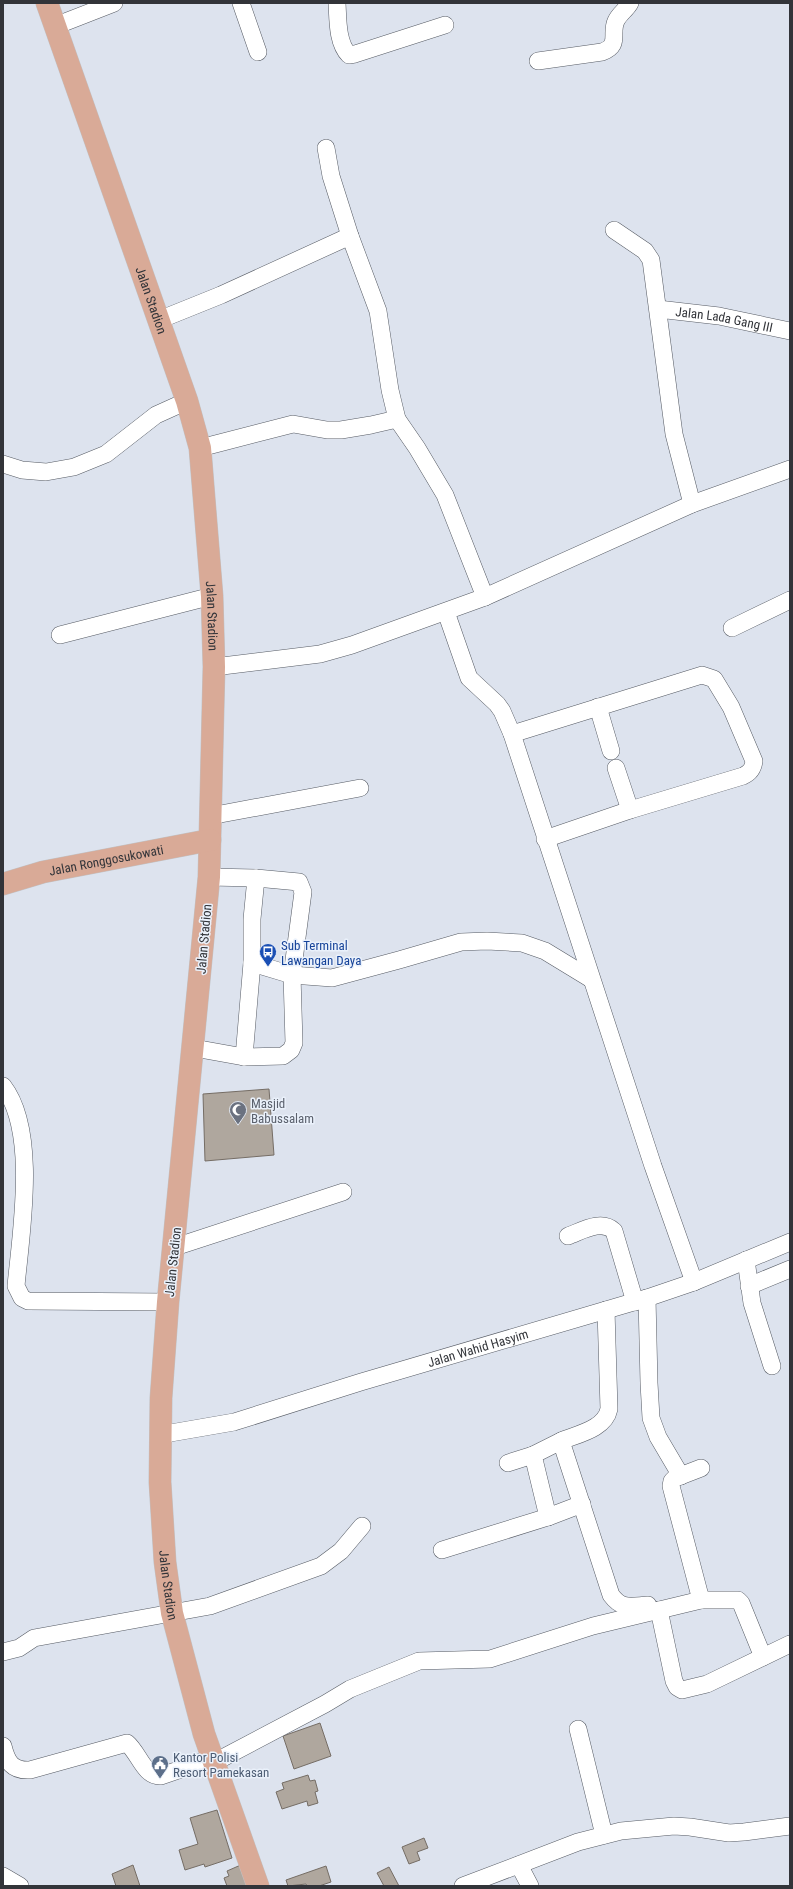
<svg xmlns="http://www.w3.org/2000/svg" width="793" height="1889" viewBox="0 0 793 1889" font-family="'Roboto Condensed',sans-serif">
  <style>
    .building { fill: #afa79e; stroke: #756d65 }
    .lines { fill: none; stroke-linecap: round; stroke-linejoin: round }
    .minor-casing { stroke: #565b64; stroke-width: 18 }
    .major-casing { stroke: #c2c2c4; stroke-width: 23 }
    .minor { stroke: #fff; stroke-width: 17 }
    .major { stroke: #d9aa97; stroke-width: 22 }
    .labels { text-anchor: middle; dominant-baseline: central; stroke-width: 3; stroke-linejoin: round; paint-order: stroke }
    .street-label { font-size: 13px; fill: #323439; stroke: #eaf1fb }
    .transit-label { font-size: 13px; fill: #164399; stroke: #eaf1fb; text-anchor: start }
    .worship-label { font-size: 13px; fill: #5b616d; stroke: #eaf1fb; text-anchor: start }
    .service-label { font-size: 13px; fill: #4e5e75; stroke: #eaf1fb; text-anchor: start }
  </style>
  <rect width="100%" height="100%" fill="#dde3ee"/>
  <g class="building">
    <path d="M269,1089L274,1155L205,1161L203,1094Z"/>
    <path d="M320,1723L331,1756L294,1769L283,1736Z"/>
    <path d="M308,1775L310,1781L315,1780L318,1791L315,1792L318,1803L308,1806L307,1801L282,1809L276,1792L284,1789L282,1783Z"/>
    <path d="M217,1810L232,1858L205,1867L204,1864L185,1870L179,1850L198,1844L190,1818Z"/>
    <path d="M424,1838L428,1848L417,1852L420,1860L409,1864L402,1847Z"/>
    <path d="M243,1864L251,1886H227L224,1878L229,1876L227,1871Z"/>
    <path d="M133,1865L140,1886H116L112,1874Z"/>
    <path d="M326,1866L331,1882L319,1886H307L306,1884L288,1886L286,1880Z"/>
    <path d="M389,1867L399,1886H384L377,1873Z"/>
  </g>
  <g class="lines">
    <defs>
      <g id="minor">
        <path d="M241,3L258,52"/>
        <path d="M337,3C338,19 337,43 349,55L355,54L445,25"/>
        <path d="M55,26L114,3"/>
        <path d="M538,61L602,52C621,45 610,34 616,21C619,14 626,10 630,3"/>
        <path d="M326,148L331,176L350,236L378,311L390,390L397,419L417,448L445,495L485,597"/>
        <path d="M614,230L645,251L651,260L674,434L692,504"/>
        <path id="s1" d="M658,309L719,316L790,331"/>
        <path d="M159,320L221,295L350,236"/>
        <path d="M200,448L293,424L327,430H341L371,425L397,419"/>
        <path d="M3,464L22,470L46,472L74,467L106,454L156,415L187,401"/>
        <path d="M446,612L469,678L497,704L502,711L512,734L653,1166L694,1282"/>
        <path d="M732,628L790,600"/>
        <path d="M60,635L212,596"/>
        <path d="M214,667L320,654L352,645L485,597L692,504L790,469"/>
        <path d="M598,707L611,751"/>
        <path d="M512,734L702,675L714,679L731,707L754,761C753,769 750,773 743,776L630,810L545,839"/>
        <path d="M616,768L630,810"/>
        <path d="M210,816L360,788"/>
        <path d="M252,963L292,975L332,978L399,960L461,942L487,941L522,943L545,951L591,979"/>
        <path d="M194,1048L244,1057L283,1056L291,1050L294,1043L292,975L303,892L299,882L256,878L209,877"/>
        <path d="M244,1057L252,963V919L256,878"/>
        <path d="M3,1086C38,1131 21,1232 16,1286L22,1298L28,1301L168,1302"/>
        <path d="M568,1236C582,1231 601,1219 614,1231L635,1302"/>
        <path d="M175,1247L343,1192"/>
        <path d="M746,1260L752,1303L772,1366"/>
        <path d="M749,1286L790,1269"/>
        <path d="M647,1298L649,1383L651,1418L658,1437L681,1476"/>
        <path d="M606,1310L609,1409C605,1429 578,1434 561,1441L611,1595C622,1610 631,1606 648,1605"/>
        <path id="s2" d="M159,1435L234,1422L361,1382L647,1298L694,1282L790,1242"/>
        <path d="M533,1455L548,1517"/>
        <path d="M508,1463L533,1455L561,1441"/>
        <path d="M701,1468L675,1478L672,1481L671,1486L701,1600"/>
        <path d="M442,1550L548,1517L582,1504"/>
        <path d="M659,1610L674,1681L677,1687L682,1690L707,1684L790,1644"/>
        <path d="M3,1652L19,1648L34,1638L210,1606L321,1566L341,1551L362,1526"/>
        <path d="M578,1729L604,1835"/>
        <path d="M3,1746C7,1762 12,1771 30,1770L127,1743C139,1753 144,1777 161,1776L213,1758"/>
        <path d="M215,1762L325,1704L350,1689L419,1661L490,1659L593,1626L701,1600H738L741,1603L763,1657"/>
        <path d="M519,1865L530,1886"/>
        <path d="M3,1876L20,1886"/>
        <path d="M463,1886L578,1842L621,1831L674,1826L690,1827L729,1833L744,1832L790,1826"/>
      </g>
      <g id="major">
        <path id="s3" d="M47,3L187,401L200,448L212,596L214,667L209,877L168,1302L161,1398L160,1482L165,1562L172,1613L204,1734L258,1886"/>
        <path id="s4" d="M3,884L43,872L210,840"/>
      </g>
    </defs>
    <use href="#minor" class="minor-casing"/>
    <use href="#major" class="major-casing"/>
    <use href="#minor" class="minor"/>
    <use href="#major" class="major"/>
  </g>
  <defs>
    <symbol id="bus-pin" viewBox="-11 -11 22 30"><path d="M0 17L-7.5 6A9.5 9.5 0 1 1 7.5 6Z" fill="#1a4fb4" stroke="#eaf1fb"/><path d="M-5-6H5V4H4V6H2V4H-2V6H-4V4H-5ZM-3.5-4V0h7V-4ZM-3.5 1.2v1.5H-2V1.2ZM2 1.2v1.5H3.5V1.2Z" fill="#fff"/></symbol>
    <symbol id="mosque-pin" viewBox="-11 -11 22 30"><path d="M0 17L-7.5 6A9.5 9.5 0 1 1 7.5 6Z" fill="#6b7280" stroke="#eaf1fb"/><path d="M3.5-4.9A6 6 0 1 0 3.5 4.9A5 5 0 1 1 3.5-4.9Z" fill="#fff"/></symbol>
    <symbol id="civic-pin" viewBox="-11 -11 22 30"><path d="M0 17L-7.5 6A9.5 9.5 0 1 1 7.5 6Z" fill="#5c6f8a" stroke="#eaf1fb"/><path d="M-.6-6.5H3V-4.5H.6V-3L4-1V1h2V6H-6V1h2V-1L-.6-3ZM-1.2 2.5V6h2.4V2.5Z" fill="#fff"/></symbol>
  </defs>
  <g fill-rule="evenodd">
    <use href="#bus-pin" x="258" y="942" width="20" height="27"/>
    <use href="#mosque-pin" x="228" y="1100" width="20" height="27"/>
    <use href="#civic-pin" x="150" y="1754" width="20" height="27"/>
  </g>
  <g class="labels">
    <g class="street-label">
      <text stroke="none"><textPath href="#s3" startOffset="315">Jalan Stadion</textPath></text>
      <text stroke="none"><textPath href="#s1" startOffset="67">Jalan Lada Gang III</textPath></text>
      <text stroke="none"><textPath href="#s3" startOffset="639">Jalan Stadion</textPath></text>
      <text stroke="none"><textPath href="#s4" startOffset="106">Jalan Ronggosukowati</textPath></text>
      <text transform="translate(204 939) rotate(-85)">Jalan Stadion</text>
      <text transform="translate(173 1262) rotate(-84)">Jalan Stadion</text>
      <text stroke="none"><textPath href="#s2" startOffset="331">Jalan Wahid Hasyim</textPath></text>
      <text stroke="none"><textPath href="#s3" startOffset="1611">Jalan Stadion</textPath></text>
    </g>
    <g class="transit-label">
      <text x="281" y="945">Sub Terminal<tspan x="281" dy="15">Lawangan Daya</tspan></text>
    </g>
    <g class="worship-label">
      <text x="251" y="1103">Masjid<tspan x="251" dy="15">Babussalam</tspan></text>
    </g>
    <g class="service-label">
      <text x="173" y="1757">Kantor Polisi<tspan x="173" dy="15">Resort Pamekasan</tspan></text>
    </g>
  </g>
  <rect width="793" height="1889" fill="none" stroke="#323439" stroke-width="8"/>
</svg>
